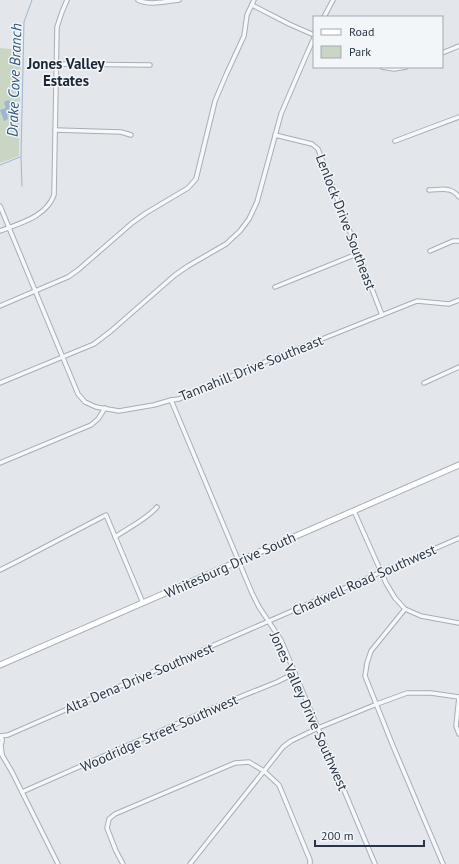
<svg xmlns="http://www.w3.org/2000/svg" width="459" height="864" viewBox="0 0 459 864" font-family="'PT Sans',sans-serif">
  <style>
    .green { fill: #c9d6c3 }
    .water { fill: #9cb7ce }
    .lines { fill: none; stroke-linecap: round; stroke-linejoin: round }
    .stream { stroke: #9cb7ce; stroke-width: 1 }
    .minor-casing { stroke: #a7aeb7; stroke-width: 5.5 }
    .secondary-casing { stroke: #a7aeb7; stroke-width: 7 }
    .minor { stroke: #f6f8fa; stroke-width: 3.5 }
    .secondary { stroke: #fff; stroke-width: 5 }
    .labels { text-anchor: middle; dominant-baseline: central; stroke-width: 3; stroke-linejoin: round; paint-order: stroke }
    .street-label { font-size: 14px; fill: #293546; stroke: #f3f6f9 }
    .neighbourhood-label { font-size: 15px; font-weight: bold; fill: #1b2636; stroke: #f3f6f9 }
    .water-label { font-size: 15px; font-style: italic; fill: #30577d; stroke: #f3f6f9 }
  </style>
  <rect width="100%" height="100%" fill="#e3e7ec"/>
  <path class="green" d="M0,48L21,50L19,156L0,163Z"/>
  <path class="water" d="M9,100L14,112L7,115L8,119L4,121L0,110L6,108L4,102Z"/>
  <g class="lines">
    <g class="stream">
      <path d="M0,165L20,157"/>
      <path d="M22,186L21,157L24,22L32,0"/>
    </g>
    <defs>
      <g id="minor">
        <path d="M138,0C148,6 167,1 179,0"/>
        <path d="M252,5L289,24L314,35"/>
        <path d="M324,17L333,0"/>
        <path d="M442,53L459,46"/>
        <path d="M56,64L150,65"/>
        <path d="M382,67L394,69L406,67"/>
        <path d="M55,130L121,132L131,135"/>
        <path d="M275,135L312,144L318,149L382,315"/>
        <path d="M395,141L459,117"/>
        <path d="M429,190C441,190 451,186 459,197"/>
        <path d="M0,206L78,394L85,402L96,407L119,411L154,405L171,400L179,399L257,365L417,301L449,304L459,300"/>
        <path d="M0,231C20,223 46,217 54,195L57,27L62,12L67,0"/>
        <path d="M430,251L453,241H459"/>
        <path d="M275,287L357,254"/>
        <path d="M0,306L68,277L78,270L132,223L146,213L188,188L196,179L215,101L226,75L244,36L247,15L254,0"/>
        <path d="M0,383L94,344L111,331L175,275L188,266L226,244L240,231L249,219L257,202L281,114L305,58L314,38"/>
        <path d="M424,383L459,367"/>
        <path d="M171,400L252,593L259,607L281,640L375,864"/>
        <path d="M0,463L91,425L98,419L105,408"/>
        <path d="M354,511L386,583L395,598L405,609L421,616L459,623"/>
        <path d="M115,537C128,528 147,519 157,507"/>
        <path d="M0,570L18,561L106,515L143,603"/>
        <path d="M405,609L371,651L367,663L365,676L393,746L443,864"/>
        <path d="M459,697L456,726L459,734"/>
        <path d="M0,736L8,735L269,621L459,538"/>
        <path d="M0,737L2,739V742L0,745"/>
        <path d="M1,745L2,754"/>
        <path d="M0,752L2,755L12,772L58,864"/>
        <path d="M22,792L215,707L277,682L295,673"/>
        <path d="M123,864L116,851L107,828L109,819L115,814L235,763L249,762L264,771L279,785L310,860V864"/>
        <path d="M190,864L283,747L291,741L318,728L377,704L407,693H431L459,697"/>
      </g>
      <path id="secondary" d="M0,665L459,465"/>
    </defs>
    <use href="#minor" class="minor-casing"/>
    <use href="#secondary" class="secondary-casing"/>
    <use href="#minor" class="minor"/>
    <use href="#secondary" class="secondary"/>
  </g>
  <g class="labels">
    <g class="street-label">
      <text transform="translate(346 222) rotate(69)">Lenlock Drive Southeast</text>
      <text transform="translate(251 368) rotate(-22)">Tannahill Drive Southeast</text>
      <text transform="translate(230 565) rotate(-24)">Whitesburg Drive South</text>
      <text transform="translate(364 580) rotate(-24)">Chadwell Road Southwest</text>
      <text transform="translate(139 678) rotate(-23)">Alta Dena Drive Southwest</text>
      <text transform="translate(309 711) rotate(66)">Jones Valley Drive Southwest</text>
      <text transform="translate(159 733) rotate(-24)">Woodridge Street Southwest</text>
    </g>
    <g class="neighbourhood-label">
      <text x="66" y="63">Jones Valley<tspan x="66" dy="17">Estates</tspan></text>
    </g>
    <g class="water-label">
      <text transform="translate(14 80) rotate(-88)">Drake Cove Branch</text>
    </g>
  </g>
  <rect x="313" y="16" width="130" height="52" fill="#f3f6f9" stroke="#a2a9b1"/>
  <rect x="321" y="29" width="20" height="6" fill="#ffffff" stroke="#a2a9b1"/>
  <text x="349" y="36" font-size="12" fill="#293546">Road</text>
  <rect x="321" y="46" width="20" height="12" fill="#c9d6c3" stroke="#a2a9b1"/>
  <text x="349" y="56" font-size="12" fill="#293546">Park</text>
  <path d="M315 840v6h109v-6" fill="none" stroke="#293546" stroke-width="2"/>
  <text x="321" y="840" font-size="12" fill="#293546" stroke="#f3f6f9" stroke-width="3" paint-order="stroke">200 m</text>
</svg>
